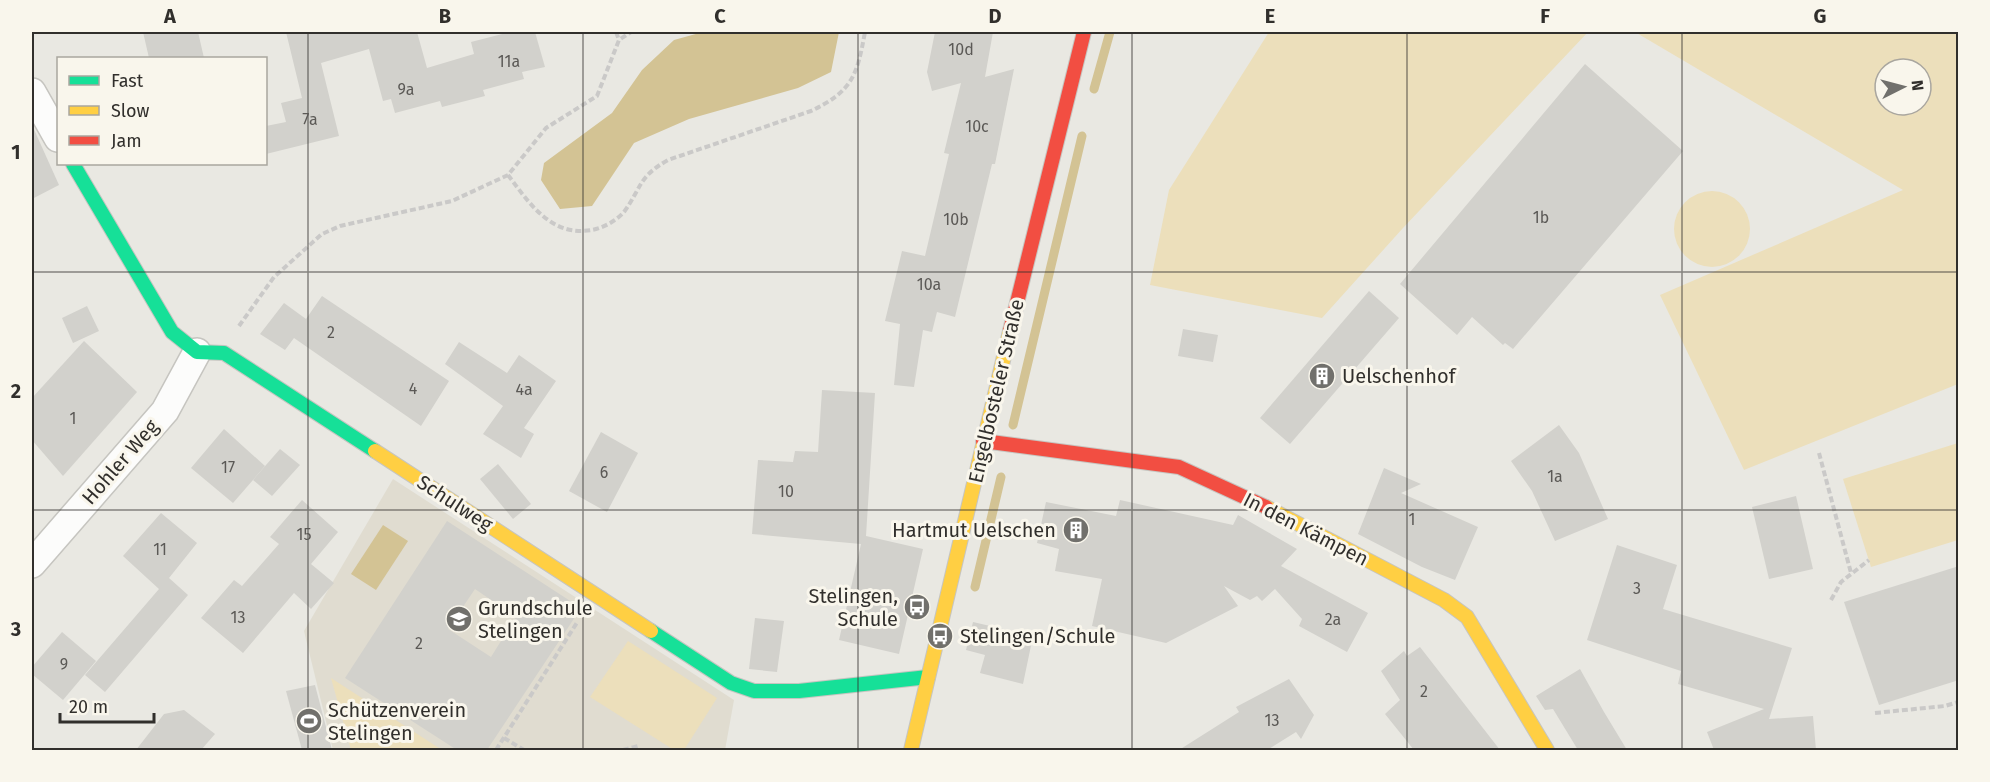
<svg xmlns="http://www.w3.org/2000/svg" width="1990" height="782" viewBox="0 0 1990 782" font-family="'Fira Sans',sans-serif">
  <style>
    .built { fill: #e0dcd0 }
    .green { fill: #ecdfbb; fill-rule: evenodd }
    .water { fill: #d3c394 }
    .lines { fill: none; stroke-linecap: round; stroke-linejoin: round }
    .stream { stroke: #d3c394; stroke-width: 9 }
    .building { fill: #d2d1cc; fill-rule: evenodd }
    .street-casing { stroke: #c6c5c0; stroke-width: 30 }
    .fast-casing { stroke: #c6c5c0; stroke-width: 16 }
    .slow-casing { stroke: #c6c5c0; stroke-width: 16 }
    .jam-casing { stroke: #c6c5c0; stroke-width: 16 }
    .path { stroke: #cac9c8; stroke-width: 4; stroke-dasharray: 6 3; stroke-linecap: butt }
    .street { stroke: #fcfcfb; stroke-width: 27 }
    .fast { stroke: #16e098; stroke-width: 14 }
    .slow { stroke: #ffcf43; stroke-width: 14 }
    .jam { stroke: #f24e42; stroke-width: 14 }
    .grid { fill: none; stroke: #312f2c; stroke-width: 1.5; stroke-opacity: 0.55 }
    .labels { text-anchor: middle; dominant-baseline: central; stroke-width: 6; stroke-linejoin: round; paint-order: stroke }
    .number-label { font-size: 16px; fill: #5b5956 }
    .poi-label { font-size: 20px; fill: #312f2c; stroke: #f9f6ec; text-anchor: start }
    .street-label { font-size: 20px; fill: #312f2c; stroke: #f9f6ec }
    .neatline { fill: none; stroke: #312f2c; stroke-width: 2 }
    .grid-label { font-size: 20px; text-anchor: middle; font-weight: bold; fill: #312f2c }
  </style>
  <rect width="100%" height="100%" fill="#e9e8e2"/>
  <path class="built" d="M393,479L734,700L725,750H333L304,631Z"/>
  <g class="green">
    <path d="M1269,32H1588L1403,228L1322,318L1150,285L1169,190Z"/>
    <path d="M1635,32H1958V384L1744,470L1660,295L1903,190ZM1885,69H1921V105H1885Z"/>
    <circle cx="1712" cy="229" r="38"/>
    <path d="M1958,443V540L1871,567L1843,479Z"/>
    <path d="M628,641L717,698L684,750H674L590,697Z"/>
    <path d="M331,678L442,750H351Z"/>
  </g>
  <g class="water">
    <path d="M703,32H839L831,72L798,88L689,119L634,143L592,206L560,209L541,180L544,163L612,113L642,70L674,40Z"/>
    <path d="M383,525L408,541L376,590L351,574Z"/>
  </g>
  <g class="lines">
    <g class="stream">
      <path d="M1094,89L1110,32"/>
      <path d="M1013,425L1082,136"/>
      <path d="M975,587L1001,477"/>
    </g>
  </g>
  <g class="building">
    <path d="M143,32H198L204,58H149Z"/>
    <path d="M286,32H417L427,68L474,54L471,42L510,32H535L545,67L522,72L524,79L483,90L485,96L442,107L440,101L395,113L391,99L383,101L369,49L321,63L339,136L266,154V126L286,122L281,103L302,98Z"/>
    <path d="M935,32H993L985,77L1014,69L995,164H992L955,317L937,312L932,332L923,330L914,387L894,385L900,324L885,321L902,251L925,256L949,154L944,153L961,83L932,91L927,72Z"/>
    <path d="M1585,64L1683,151L1513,349L1505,343L1503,345L1472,317L1457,335L1400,284Z"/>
    <path d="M32,125L59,185L32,199Z"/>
    <path d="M1369,291L1399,318L1290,444L1260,418Z"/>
    <path d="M322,296L449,381L421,426L294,338L285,350L260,334L284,303L306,319Z"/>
    <path d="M87,306L99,331L73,343L62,318Z"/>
    <path d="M1183,329L1218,335L1213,362L1178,356Z"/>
    <path d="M84,341L137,392L63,476L32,440V398Z"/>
    <path d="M459,342L507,373L519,355L556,381L524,428L534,434L521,458L483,434L503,406L445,364Z"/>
    <path d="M822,390L875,393L866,536L923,549L899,654L839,640L861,544L752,534L758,460L793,462L795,451L818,452Z"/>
    <path d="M1559,425L1579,453L1608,519L1555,541L1532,491L1511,461Z"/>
    <path d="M224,429L265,466L233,503L191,468Z"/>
    <path d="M601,432L638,453L607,512L569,491Z"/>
    <path d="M280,449L300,465L272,496L253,480Z"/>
    <path d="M498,464L531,504L513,519L480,479Z"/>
    <path d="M1384,468L1421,484L1401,493L1478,527L1455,580L1422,567L1358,534Z"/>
    <path d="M1796,496L1813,569L1769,579L1752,507Z"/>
    <path d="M302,500L338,532L311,564L334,583L311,609L294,593L243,653L201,618L234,580L242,586L279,544L270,537Z"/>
    <path d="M1120,500L1233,525L1238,515L1297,549L1281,566L1368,613L1347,652L1299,626L1302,619L1275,589L1262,601L1257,596L1250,600L1224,586L1238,606L1166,643L1092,626L1102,579L1055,571L1059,549L1037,543L1046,502L1116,516Z"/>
    <path d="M161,513L197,543L169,578L188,595L105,692L85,675L159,589L123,556Z"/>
    <path d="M447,521L581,608L487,750H457L345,678ZM475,589L516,617L491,657L448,629Z"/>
    <path d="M1617,545L1677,565L1663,609L1792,648L1769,719L1813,716L1816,750H1714L1707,732L1764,709L1678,684L1681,671L1587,640Z"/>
    <path d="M1959,566V680L1879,705L1844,602Z"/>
    <path d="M755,618L784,621L777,672L749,669Z"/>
    <path d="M973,622L1033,636L1023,684L980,673L985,655L966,650Z"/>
    <path d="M62,632L96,661L63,700L32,674V667Z"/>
    <path d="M1420,647L1448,683L1500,750H1414L1385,714L1400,700L1381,671L1404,651L1407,656Z"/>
    <path d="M1580,669L1604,712L1627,750H1578L1553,709L1545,710L1536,696Z"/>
    <path d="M1289,679L1314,715L1301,739L1296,732L1267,750H1179L1239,712L1236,707Z"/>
    <path d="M315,685L332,750H302L286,691Z"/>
    <path d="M184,710L215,734L201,750H136L164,714Z"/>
  </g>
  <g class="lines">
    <defs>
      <g id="street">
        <path d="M32,92L58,138"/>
        <path d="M32,564L165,411L197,352"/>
      </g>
      <g id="fast">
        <path d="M73,164L172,332L197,352L224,353L375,451"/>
        <path d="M651,631L731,683L754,691H799L928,677"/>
      </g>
      <g id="slow">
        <path d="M375,451L651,631"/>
        <path d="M1266,507L1444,600L1467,617L1547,750"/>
        <path d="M911,750L1010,331"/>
      </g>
      <g id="jam">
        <path d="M1010,331L1084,32"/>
        <path d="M983,441L1179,467L1266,507"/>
      </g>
    </defs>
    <use href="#street" class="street-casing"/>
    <use href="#fast" class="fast-casing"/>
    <use href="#slow" class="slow-casing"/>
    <use href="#jam" class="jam-casing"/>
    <g class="path">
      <path d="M616,32L619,40"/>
      <path d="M508,175C530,204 551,237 592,230C603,228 616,221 624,212C642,187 638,177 668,160L811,111C853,91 857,75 865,32"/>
      <path d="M239,326L274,277L322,234L340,226L452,201L508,175L546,128L597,96L619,40L631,32"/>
      <path d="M1819,453L1851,573"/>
      <path d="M1831,600L1841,582L1869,560"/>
      <path d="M1875,713L1945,706L1958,702"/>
      <path d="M504,738L524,750"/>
      <path d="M496,750L578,621"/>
      <path d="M623,750L638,746"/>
    </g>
    <use href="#street" class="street"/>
    <use href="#fast" class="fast"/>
    <use href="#slow" class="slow"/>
    <use href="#jam" class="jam"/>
  </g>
  <path class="grid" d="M308,32V750M583,32V750M858,32V750M1132,32V750M1407,32V750M1682,32V750M32,272H1958M32,510H1958"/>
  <defs>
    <symbol id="building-disc" viewBox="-11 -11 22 22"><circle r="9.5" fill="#71706c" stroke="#f9f6ec"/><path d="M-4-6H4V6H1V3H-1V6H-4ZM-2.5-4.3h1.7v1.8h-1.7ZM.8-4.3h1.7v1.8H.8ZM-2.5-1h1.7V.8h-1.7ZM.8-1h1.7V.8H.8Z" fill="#fff"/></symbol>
    <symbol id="bus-disc" viewBox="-11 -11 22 22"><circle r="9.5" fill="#71706c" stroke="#f9f6ec"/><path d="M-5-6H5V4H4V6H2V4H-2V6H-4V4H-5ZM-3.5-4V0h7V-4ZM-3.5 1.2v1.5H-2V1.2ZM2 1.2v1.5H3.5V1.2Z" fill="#fff"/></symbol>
    <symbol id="school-disc" viewBox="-11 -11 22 22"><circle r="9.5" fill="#71706c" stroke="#f9f6ec"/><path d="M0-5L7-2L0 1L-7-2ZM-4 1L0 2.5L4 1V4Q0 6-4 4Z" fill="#fff"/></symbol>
    <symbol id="stadium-disc" viewBox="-11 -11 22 22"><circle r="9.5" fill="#71706c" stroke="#f9f6ec"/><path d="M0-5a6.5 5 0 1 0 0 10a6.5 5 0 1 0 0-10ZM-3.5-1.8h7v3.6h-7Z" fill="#fff"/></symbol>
  </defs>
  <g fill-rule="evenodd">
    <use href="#building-disc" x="1307" y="361" width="30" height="30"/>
    <use href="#building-disc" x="1061" y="515" width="30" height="30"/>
    <use href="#bus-disc" x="902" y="592" width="30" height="30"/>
    <use href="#school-disc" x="444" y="604" width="30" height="30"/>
    <use href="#bus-disc" x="925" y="621" width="30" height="30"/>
    <use href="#stadium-disc" x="294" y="706" width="30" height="30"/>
  </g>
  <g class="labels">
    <g class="number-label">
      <text x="961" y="49">10d</text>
      <text x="509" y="61">11a</text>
      <text x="406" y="89">9a</text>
      <text x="310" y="119">7a</text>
      <text x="977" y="126">10c</text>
      <text x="1541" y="217">1b</text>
      <text x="956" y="219">10b</text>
      <text x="929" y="284">10a</text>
      <text x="331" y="332">2</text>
      <text x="413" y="388">4</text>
      <text x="524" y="389">4a</text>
      <text x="73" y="418">1</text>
      <text x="228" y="467">17</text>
      <text x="604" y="472">6</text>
      <text x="1555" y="476">1a</text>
      <text x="786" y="491">10</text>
      <text x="1412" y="519">1</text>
      <text x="304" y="534">15</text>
      <text x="160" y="549">11</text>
      <text x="1637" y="588">3</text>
      <text x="238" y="617">13</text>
      <text x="1333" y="619">2a</text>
      <text x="419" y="643">2</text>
      <text x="64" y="664">9</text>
      <text x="1424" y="691">2</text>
      <text x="1272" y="720">13</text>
    </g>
    <g class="poi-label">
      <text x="1342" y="376">Uelschenhof</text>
      <text x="1056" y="530" text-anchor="end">Hartmut Uelschen</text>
      <text x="898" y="596" text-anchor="end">Stelingen,<tspan x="898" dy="23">Schule</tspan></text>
      <text x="478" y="608">Grundschule<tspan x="478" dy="23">Stelingen</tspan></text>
      <text x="960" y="636">Stelingen/Schule</text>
      <text x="328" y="710">Schützenverein<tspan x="328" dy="23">Stelingen</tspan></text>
    </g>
    <g class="street-label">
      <text transform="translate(996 391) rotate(-77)">Engelbosteler Straße</text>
      <text transform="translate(120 462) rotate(-49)">Hohler Weg</text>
      <text transform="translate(455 503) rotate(33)">Schulweg</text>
      <text transform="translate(1306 529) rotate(27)">In den Kämpen</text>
    </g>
  </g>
  <rect width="1990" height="782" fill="none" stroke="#f9f6ec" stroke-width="66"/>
  <rect x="57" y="57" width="210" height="108" fill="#f9f6ec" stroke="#a9a69f" stroke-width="1.5"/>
  <rect x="69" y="76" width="30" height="9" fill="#16e098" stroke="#a9a69f" stroke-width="1.5"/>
  <text x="111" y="87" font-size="18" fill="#312f2c">Fast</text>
  <rect x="69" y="106" width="30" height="9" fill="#ffcf43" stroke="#a9a69f" stroke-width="1.5"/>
  <text x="111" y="117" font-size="18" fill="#312f2c">Slow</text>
  <rect x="69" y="136" width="30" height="9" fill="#f24e42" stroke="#a9a69f" stroke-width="1.5"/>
  <text x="111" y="147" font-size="18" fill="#312f2c">Jam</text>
  <g transform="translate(1903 87) rotate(84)"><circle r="28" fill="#f9f6ec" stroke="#a9a69f" stroke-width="1.5"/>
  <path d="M0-4.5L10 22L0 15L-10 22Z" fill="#71706c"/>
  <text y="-9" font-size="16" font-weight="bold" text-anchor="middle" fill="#312f2c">N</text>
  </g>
  <path d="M60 713v9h94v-9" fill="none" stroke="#312f2c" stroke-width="3"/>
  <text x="69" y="713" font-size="18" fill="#312f2c" stroke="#f9f6ec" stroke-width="4.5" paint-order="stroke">20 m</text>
  <rect x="33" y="33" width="1924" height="716" class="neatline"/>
  <g class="grid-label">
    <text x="170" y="23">A</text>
    <text x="445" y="23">B</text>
    <text x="720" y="23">C</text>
    <text x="995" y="23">D</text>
    <text x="1270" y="23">E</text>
    <text x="1545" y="23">F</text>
    <text x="1820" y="23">G</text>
    <text x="16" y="159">1</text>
    <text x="16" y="398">2</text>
    <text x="16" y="636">3</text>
  </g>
</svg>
